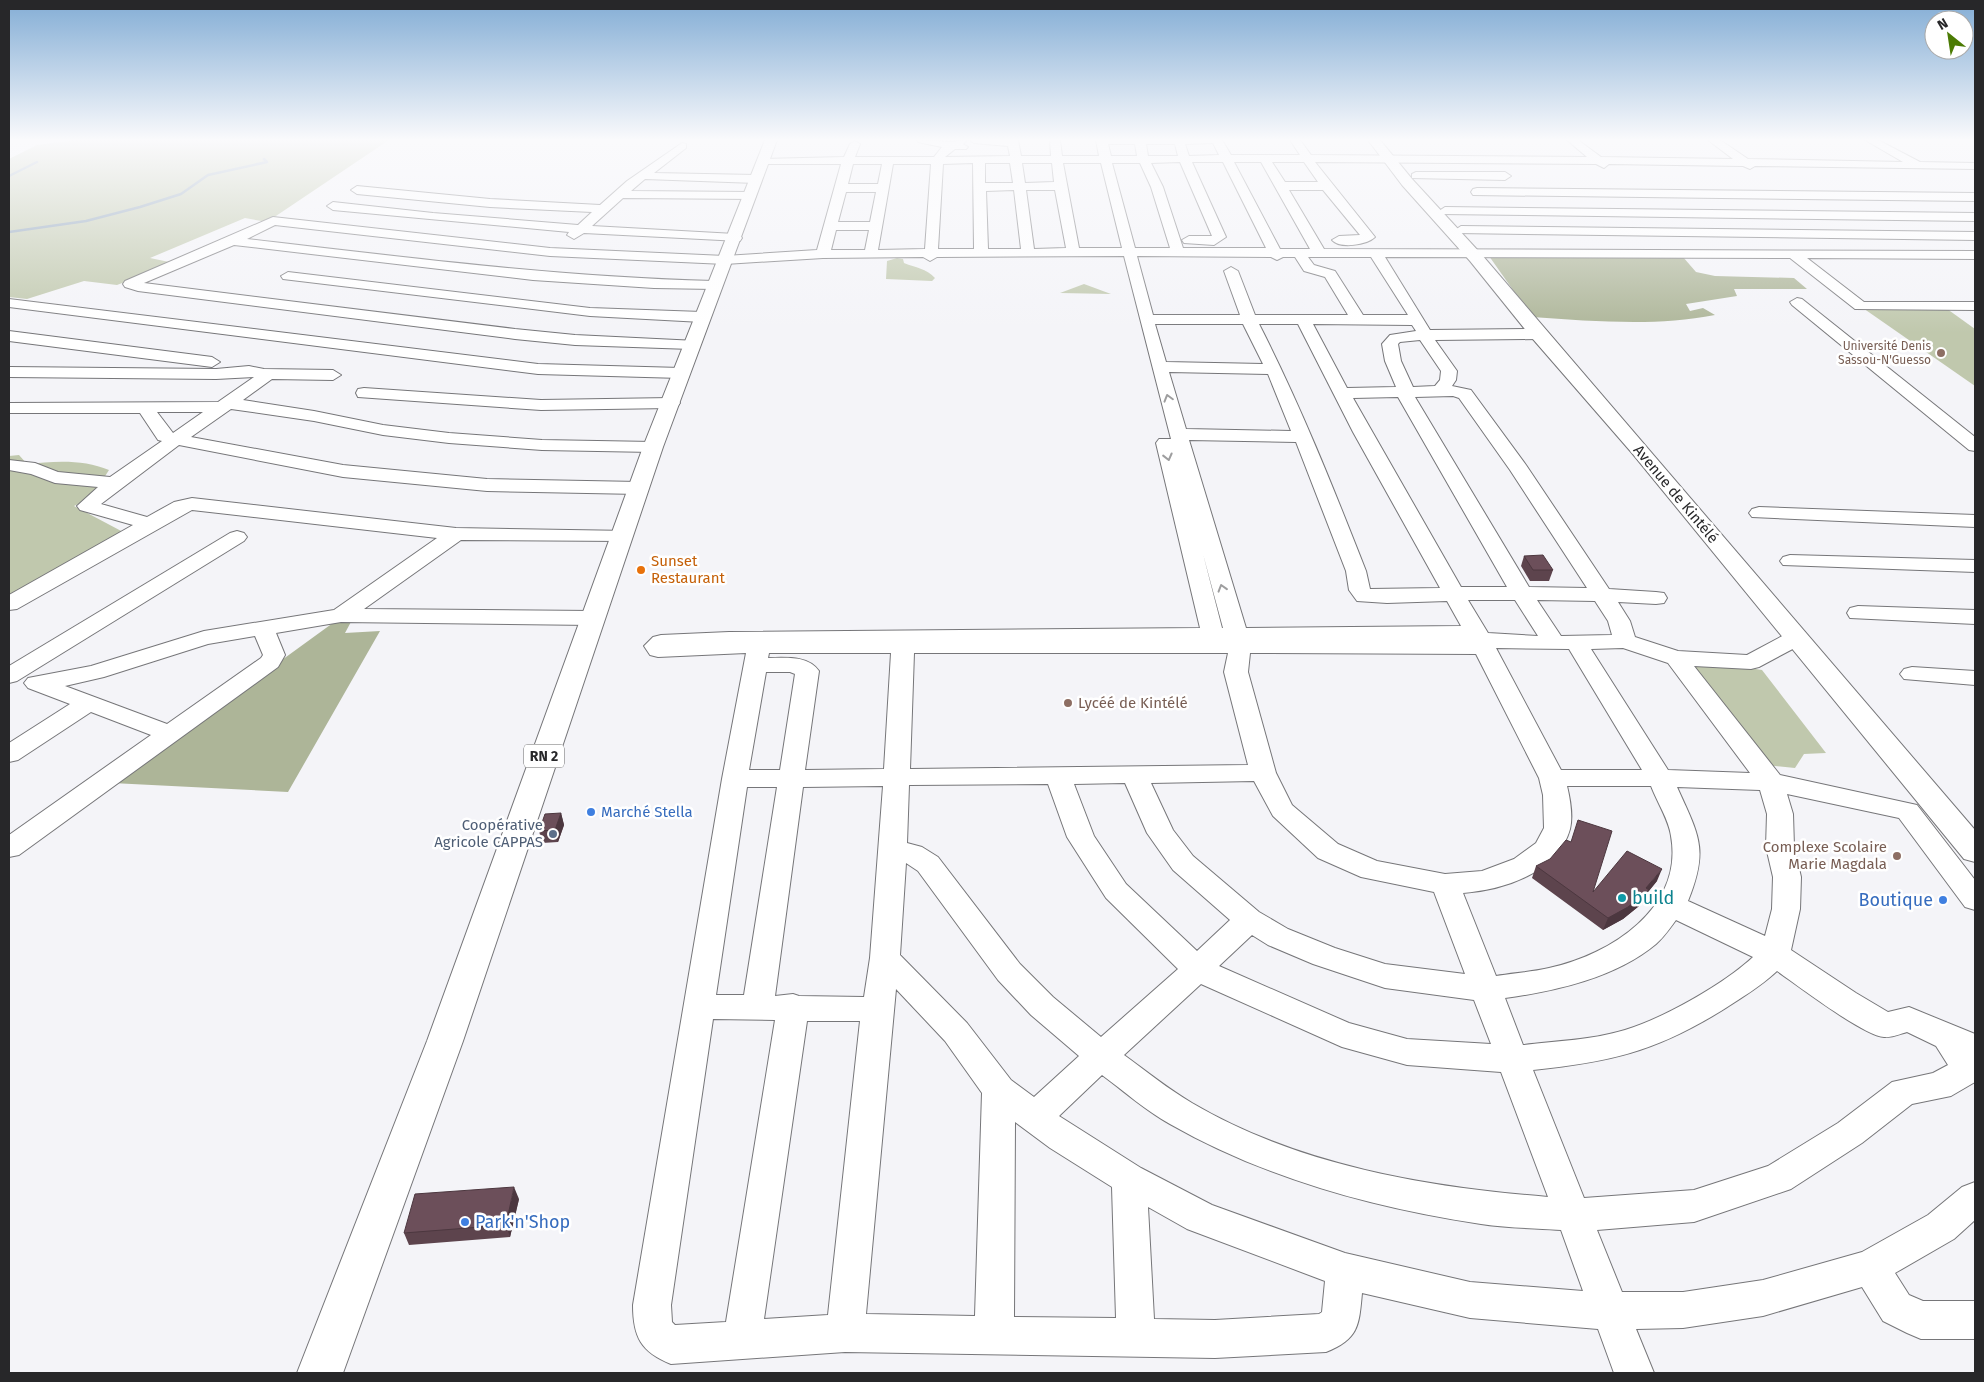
<svg xmlns="http://www.w3.org/2000/svg" width="1984" height="1382" viewBox="0 0 1984 1382" font-family="'Fira Sans',sans-serif">
  <style>
    .green { fill: #c0c8ad }
    .forest { fill: #adb598 }
    .lines { fill: none; stroke-linecap: round; stroke-linejoin: round }
    .stream { stroke: #8da2b9; stroke-width: 2.5 }
    .minor-casing { stroke: #767679; stroke-width: 2 }
    .major-casing { stroke: #767679; stroke-width: 2 }
    .highway-casing { stroke: #767679; stroke-width: 2 }
    .minor { fill: #fff; fill-rule: evenodd }
    .major { fill: #fff; fill-rule: evenodd }
    .highway { fill: #fff; fill-rule: evenodd }
    .wall { fill: #5d444d }
    .shaded-wall { fill: #4c373f }
    .building { fill: #6c4f5a; stroke: #4c373f }
    .oneway { stroke: #9e9e9f }
    .education-dot { fill: #8d6e63; stroke: #fff; stroke-width: 2 }
    .food-dot { fill: #e8710a; stroke: #fff; stroke-width: 2 }
    .shop-dot { fill: #3f7fe0; stroke: #fff; stroke-width: 2 }
    .service-dot { fill: #5c6f8a; stroke: #fff; stroke-width: 2 }
    .culture-dot { fill: #0f9aa8; stroke: #fff; stroke-width: 2 }
    .labels { text-anchor: middle; dominant-baseline: central; stroke-width: 5; stroke-linejoin: round; paint-order: stroke }
    .far-education-label { font-size: 12px; fill: #785e54; stroke: #fff; text-anchor: end }
    .shield { fill: #fff; stroke: #686869; stroke-width: 1 }
    .shield-label { font-size: 14px; font-weight: bold; fill: #272729 }
    .street-label { font-size: 15px; fill: #272729; stroke: #fff }
    .food-label { font-size: 15px; fill: #c56008; stroke: #fff; text-anchor: start }
    .education-label { font-size: 15px; fill: #785e54; stroke: #fff; text-anchor: start }
    .shop-label { font-size: 15px; fill: #366cbe; stroke: #fff; text-anchor: start }
    .service-label { font-size: 15px; fill: #4e5e75; stroke: #fff; text-anchor: end }
    .near-culture-label { font-size: 18px; fill: #0d838f; stroke: #fff; text-anchor: start }
    .near-shop-label { font-size: 18px; fill: #366cbe; stroke: #fff; text-anchor: end }
  </style>
  <rect width="100%" height="100%" fill="#f4f4f8"/>
  <g class="green">
    <path d="M77,140H389L267,222L245,218L150,258L174,263L117,285L84,281L27,299L9,297V159L37,145Z"/>
    <path d="M897,258L903,259L904,263C916,268 926,268 935,278L932,281L886,279L887,261Z"/>
    <path d="M1084,284L1111,294L1060,293Z"/>
    <path d="M1860,306H1943L1975,329V386Z"/>
    <path d="M19,455L27,464C54,461 84,459 109,470L91,498L74,506L125,533L9,601V456Z"/>
    <path d="M1689,665L1737,666L1762,670L1826,753L1804,754L1795,768L1765,765Z"/>
  </g>
  <g class="forest">
    <path d="M1489,256L1683,257L1696,272L1715,276L1794,278L1807,289H1734L1737,296L1686,304L1690,311L1703,308L1715,315C1654,327 1593,321 1532,317Z"/>
    <path d="M337,620H352L345,633L380,631L288,792L112,783Z"/>
  </g>
  <g class="lines">
    <g class="stream">
      <path d="M9,176L37,162"/>
      <path d="M9,232L86,221L140,207L181,194L208,175L267,162L264,159"/>
    </g>
    <defs>
      <g id="minor">
        <path d="M917,140L951,142L967,140L963,144L968,147L966,149H955L945,157L1010,156L1008,146L974,143L969,140H1018L1021,156H1051L1050,140H1060L1062,156H1099L1096,140H1222L1231,155H1300L1290,140H1300L1311,155L1587,157L1567,140H1578L1601,157L1733,159L1708,140H1720L1748,159L1903,162L1865,140H1878L1920,162L1975,163V169L1755,166L1750,169L1743,166L1609,164L1604,168L1596,164L1315,162L1375,237C1367,245 1340,249 1332,240L1339,236L1360,235L1323,190H1289L1324,249L1975,251V259L1807,258L1864,302H1975V310L1855,309L1790,258L1385,257L1430,330L1538,329L1546,334L1538,339L1435,340L1457,371L1456,380L1452,386L1471,390L1526,465L1609,589L1656,592L1664,593L1667,598L1664,603L1656,604L1618,602L1630,621L1635,637L1678,651L1747,655L1788,633L1796,631L1804,633L1807,638L1804,643L1759,667L1751,669L1694,666L1780,775L1917,805L1975,880V910L1965,907L1899,818L1787,794L1793,814L1794,847L1801,877L1800,909L1791,950L1856,993L1888,1012L1909,1007L1975,1034V1082L1951,1096L1912,1104L1862,1143L1791,1189L1694,1222L1597,1230L1622,1292H1683L1763,1280L1862,1252L1928,1215L1962,1187L1975,1182V1220L1954,1239L1895,1273L1909,1295L1923,1301H1975V1339H1921L1907,1333L1883,1321L1862,1287L1763,1316L1683,1328L1636,1329L1654,1373H1614L1598,1329L1470,1318L1362,1293C1359,1325 1359,1339 1326,1352L1215,1358L845,1352L671,1364C641,1352 633,1337 633,1305L722,779L746,653L658,657L650,655L644,646L653,637L661,635L729,632L1200,628L1156,443L1159,439H1171L1124,256L937,257L930,261L923,257L823,258L725,264L550,256L275,225L247,239C403,257 557,277 714,281L721,285L714,289L654,288L533,280L234,245L144,283L515,329L575,335L697,341L699,344L691,349L575,345L515,339L138,291L125,287L123,284L125,281L273,217L550,248L725,256L817,250L841,164H762L758,163V159L844,157L850,144L855,141L860,144L855,157H934L942,147L918,142ZM1213,143L1219,155L1189,156L1185,144ZM1108,144H1135L1137,156H1111ZM1146,144H1175L1178,156H1148ZM1180,162L1212,236H1189L1182,240L1184,243L1214,245L1226,237L1192,162H1223L1266,248H1183L1163,187L1151,163ZM1234,162H1261L1310,249H1280ZM1272,162H1304L1318,182H1285ZM973,163L974,249H938L943,164ZM985,163H1010L1013,183H985ZM1022,163H1052L1054,182L1025,183ZM1063,163H1101L1122,248H1079ZM1112,163H1140L1151,187L1170,248H1135ZM853,164H882L878,184H848ZM893,164H931L925,249L878,250ZM1014,190L1021,249H988L986,191ZM1026,190H1055L1066,248L1034,249ZM846,192H876L870,222H838ZM836,230H869L865,250H831ZM1137,256L1271,257L1277,260L1283,257H1295L1304,271L1325,277L1348,315H1255L1238,271L1231,267L1224,271L1240,315H1153ZM1308,257H1371L1408,315H1363L1335,271L1314,265ZM1155,324H1243L1263,364L1166,362ZM1259,324H1298L1353,432L1440,588L1370,589L1366,571C1333,487 1300,404 1259,324ZM1313,324L1412,325L1416,331L1390,335L1382,344L1385,361L1396,387L1347,388ZM1420,340L1441,371L1440,380L1435,386L1413,387L1401,361L1398,344L1400,342ZM1169,372L1268,374L1291,431L1186,429ZM1453,396L1459,398L1510,470L1587,588L1529,587L1415,397ZM1398,397L1507,587H1461L1353,398ZM1189,440L1296,442L1346,571L1349,590L1357,601L1387,603L1447,601L1461,626L1246,628ZM1203,554L1223,628H1222ZM1468,600H1515L1538,636L1488,633ZM1537,600L1595,601L1608,621L1612,635L1561,636ZM1496,648L1569,649L1642,770H1561ZM1623,648L1668,663L1750,773L1668,770L1591,649ZM769,653H891L884,769L805,770L819,671C808,655 785,658 768,658ZM914,653H1228L1224,672L1248,765L910,769ZM1250,653L1476,654L1539,778L1543,795L1544,828L1536,843L1514,859L1482,871L1445,874L1377,861L1338,844L1292,805L1276,773L1248,672ZM766,672H790L795,674L780,770H749ZM1254,781L1273,816L1318,858L1361,877L1434,892L1465,974L1385,964L1335,948L1288,929L1259,912L1193,856L1173,830L1151,783ZM1125,783L1147,833L1173,870L1230,920L1197,951L1126,884L1094,836L1074,784ZM1048,784L1067,837L1106,898L1178,969L1101,1037L1053,997L1020,964L938,857L922,847L907,843L909,785ZM883,786L870,958L864,997L799,996L793,994L775,996L803,787ZM1567,786H1651C1657,802 1669,820 1671,836C1684,908 1610,955 1549,968C1532,972 1513,973 1496,976L1463,893C1503,890 1558,873 1570,829C1573,817 1570,798 1567,786ZM747,787H777L744,995H716ZM1677,787L1760,790L1767,814L1766,847L1773,877L1772,909L1765,936L1688,901C1709,849 1699,836 1677,787ZM906,863L918,871L998,980L1031,1015L1079,1056L1034,1097L1011,1080L967,1023L900,955ZM1676,920L1753,957C1724,984 1664,1018 1625,1030C1592,1040 1557,1041 1523,1045L1505,998C1556,991 1615,978 1656,944C1664,937 1670,928 1676,920ZM1252,935L1268,945L1313,964L1385,988L1474,1000L1491,1044L1407,1039L1349,1023L1219,966ZM1777,971C1797,985 1864,1036 1884,1037C1891,1038 1900,1034 1907,1032L1936,1046L1948,1065L1933,1073L1892,1082L1838,1123L1768,1166L1694,1190L1584,1198L1533,1070C1610,1062 1654,1052 1721,1011C1741,998 1760,987 1777,971ZM1201,984L1342,1047L1407,1065L1501,1072L1548,1197C1427,1187 1299,1166 1192,1103C1168,1089 1146,1071 1124,1055ZM896,989L945,1041L982,1093L975,1316L866,1314ZM713,1019L775,1020L726,1322L675,1325L672,1322L671,1305ZM807,1021H860L828,1315L764,1319ZM1102,1075C1124,1091 1146,1111 1170,1124C1265,1178 1373,1208 1481,1224C1507,1228 1534,1228 1561,1230L1583,1291L1470,1282L1345,1253L1212,1205L1141,1168L1059,1116ZM1015,1122L1050,1148L1112,1187L1116,1318L1014,1317ZM1148,1207L1187,1229L1325,1281L1322,1312L1319,1314L1215,1320L1154,1319Z"/>
        <path d="M682,143L686,144V148L654,173L756,175L762,179L756,183L645,179L631,191L750,192L754,193L756,196L754,199L623,198L592,226L735,234L740,235L742,238L740,241L584,233L574,239L567,235L569,232L333,210L327,206L333,202L433,213L578,225L592,212L490,207L357,194L351,190L357,186L490,199L600,205L627,181Z"/>
        <path d="M1416,172H1505L1511,176L1505,180L1412,178V174Z"/>
        <path d="M1477,188L1975,193V201L1473,195L1471,192L1473,189Z"/>
        <path d="M1445,207L1975,213V221L1441,214L1439,211Z"/>
        <path d="M1461,226L1975,232V240L1456,233L1455,230Z"/>
        <path d="M288,272L590,308L702,312L710,317L702,322L590,316L283,279L281,276Z"/>
        <path d="M1797,298L1802,299L1975,437V451L1969,450L1792,305L1790,302Z"/>
        <path d="M9,299L538,364L681,368L689,373L681,378L538,374L9,307Z"/>
        <path d="M9,331L212,357L220,362L212,367L9,341Z"/>
        <path d="M249,366L264,369L333,370L341,375L333,380L272,379L243,400L314,411L383,425L449,433L542,440L653,442L659,443L662,447L659,451L653,452L542,450L449,443L383,435L314,421L231,409L191,437L343,465L487,479L639,482L646,484L649,488L646,492L639,494L487,491L343,477L179,445L101,504L147,517L174,502L192,498L456,528L630,531L633,535L630,539L623,541L461,540L364,609L592,611L600,613L603,618L600,623L592,625L341,622L276,633L285,655L278,667L19,855L9,857V835L151,735L91,712L18,760L9,762V743L70,704L28,688L24,683L28,678L91,666L204,631L334,610L437,538L192,510L17,609L9,610V595L133,525L80,510L77,506L98,487L55,483L31,474L9,470V460L35,463L58,472L110,477L162,441L158,440L140,413H9V403L218,402L254,377L216,379L9,377V367L216,369ZM157,412H203L173,433ZM255,636L263,655L261,658L167,724L65,686L104,677L208,644Z"/>
        <path d="M364,388L541,400L671,398L677,399L680,403L677,407L671,408L541,410L358,397L356,393L358,389Z"/>
        <path d="M1759,507L1975,515V527L1752,517L1749,513L1752,509Z"/>
        <path d="M237,531L244,533L247,537L244,541L17,681L9,683V666L230,533Z"/>
        <path d="M1790,555L1975,560V572L1783,565L1780,561L1783,557Z"/>
        <path d="M1858,606L1975,610V624L1850,618L1847,613L1850,608Z"/>
        <path d="M1912,667L1975,671V685L1904,679L1900,674L1904,669Z"/>
      </g>
      <path id="major" d="M1368,140H1380L1412,179L1482,255L1975,830V862L1964,859L1632,453L1532,338L1470,261L1402,185Z"/>
      <path id="highway" d="M765,140H777L663,447L463,1041L343,1373H297L427,1041L643,447Z"/>
    </defs>
    <use href="#minor" class="minor-casing"/>
    <use href="#major" class="major-casing"/>
    <use href="#highway" class="highway-casing"/>
    <use href="#minor" class="minor"/>
    <use href="#major" class="major"/>
    <use href="#highway" class="highway"/>
  </g>
  <g class="wall">
    <path d="M1524,556L1553,570L1549,581H1530L1521,566Z"/>
    <path d="M561,813L564,825L558,842L542,843L539,831Z"/>
    <path d="M1536,866L1593,892L1657,881L1648,892L1644,902L1623,919L1603,930L1532,878Z"/>
    <path d="M519,1199L510,1237L409,1245L404,1233Z"/>
  </g>
  <g class="shaded-wall">
    <path d="M561,813L564,825L558,842L555,830Z"/>
    <path d="M1662,869L1657,881L1648,892L1644,902L1623,919L1603,930L1608,918L1646,888Z"/>
    <path d="M514,1187L519,1199L510,1237L506,1225Z"/>
  </g>
  <g class="building">
    <path d="M1543,555L1553,570H1533L1524,556Z"/>
    <path d="M561,813L555,830L539,831L545,814Z"/>
    <path d="M1578,820L1612,831L1593,892L1627,851L1662,869L1646,888L1649,890L1628,907L1608,918L1536,866L1550,859L1566,840L1571,842Z"/>
    <path d="M514,1187L506,1225L404,1233L415,1194Z"/>
  </g>
  <defs><path id="oneway-chevron" d="M-2-3.5L2.5 0L-2 3.5" fill="none" stroke-width="1.6" stroke-linecap="round" stroke-linejoin="round" transform="scale(1.25)"/></defs>
  <g class="oneway">
    <use href="#oneway-chevron" transform="translate(1168 398) rotate(-106)"/>
    <use href="#oneway-chevron" transform="translate(1168 457) rotate(76)"/>
    <use href="#oneway-chevron" transform="translate(1222 588) rotate(-107)"/>
  </g>
  <linearGradient id="sky" x2="0" y2="1"><stop stop-color="#83add5"/><stop offset="0.42" stop-color="#fafafc"/><stop offset="1" stop-color="#fafafc" stop-opacity="0"/></linearGradient>
  <rect width="1984" height="333" fill="url(#sky)"/>
  <g class="education-dot">
    <circle cx="1941" cy="353" r="5"/>
    <circle cx="1068" cy="703" r="5"/>
    <circle cx="1897" cy="856" r="5"/>
  </g>
  <circle class="food-dot" cx="641" cy="570" r="5"/>
  <g class="shop-dot">
    <circle cx="591" cy="812" r="5"/>
    <circle cx="1943" cy="900" r="5"/>
    <circle cx="465" cy="1222" r="5"/>
  </g>
  <circle class="service-dot" cx="553" cy="834" r="5"/>
  <circle class="culture-dot" cx="1622" cy="898" r="5"/>
  <g class="labels">
    <g class="far-education-label">
      <text x="1931" y="346">Université Denis<tspan x="1931" dy="14">Sassou-N'Guesso</tspan></text>
    </g>
    <rect class="shield" x="524" y="744.5" width="40" height="23" rx="4"/>
    <g class="shield-label">
      <text x="544" y="756">RN 2</text>
    </g>
    <g class="street-label">
      <text transform="translate(1676 494) rotate(50)">Avenue de Kintélé</text>
    </g>
    <g class="food-label">
      <text x="651" y="561">Sunset<tspan x="651" dy="17">Restaurant</tspan></text>
    </g>
    <g class="education-label">
      <text x="1078" y="703">Lycéé de Kintélé</text>
      <text x="1887" y="847" text-anchor="end">Complexe Scolaire<tspan x="1887" dy="17">Marie Magdala</tspan></text>
    </g>
    <g class="shop-label">
      <text x="601" y="812">Marché Stella</text>
    </g>
    <g class="service-label">
      <text x="543" y="825">Coopérative<tspan x="543" dy="17">Agricole CAPPAS</tspan></text>
    </g>
    <g class="near-culture-label">
      <text x="1632" y="898">build</text>
    </g>
    <g class="near-shop-label">
      <text x="1933" y="900">Boutique</text>
      <text x="475" y="1222" text-anchor="start">Park'n'Shop</text>
    </g>
  </g>
  <rect width="1984" height="1382" fill="none" stroke="#272729" stroke-width="20"/>
  <g transform="translate(1949 35) rotate(330)"><circle r="24" fill="#ffffff" stroke="#a9a9a9"/>
  <path d="M0-4L9 19L0 12L-9 19Z" fill="#4b7b04"/>
  <text y="-8" font-size="14" font-weight="bold" text-anchor="middle" fill="#272729">N</text>
  </g>
</svg>
